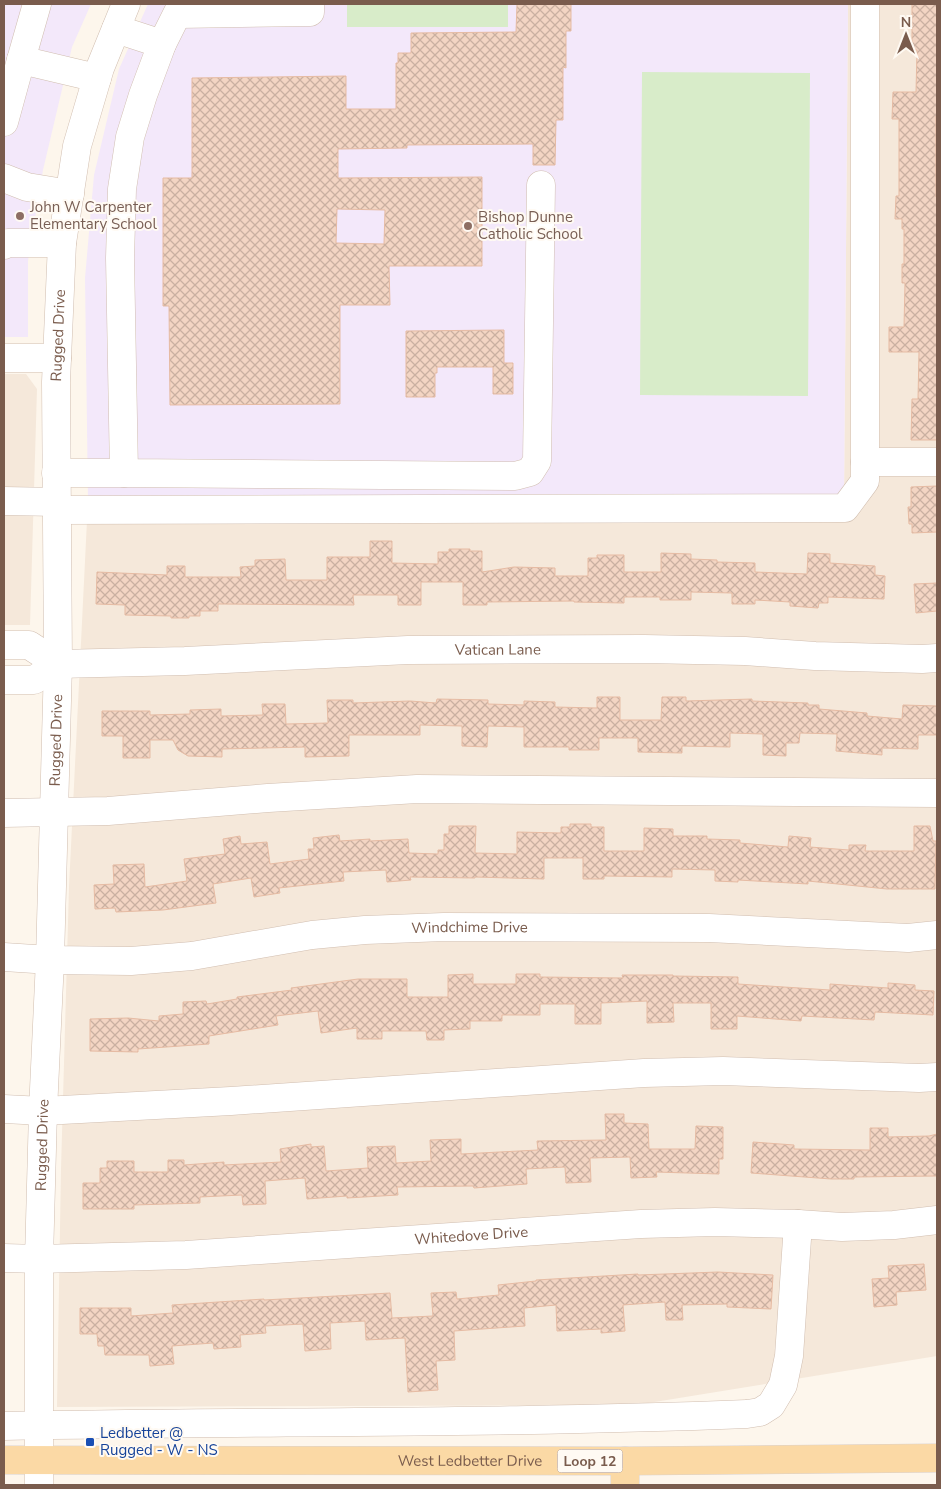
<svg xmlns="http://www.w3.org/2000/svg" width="941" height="1489" viewBox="0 0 941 1489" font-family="'Nunito Sans',sans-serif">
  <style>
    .residential { fill: #f5e8da }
    .education { fill: #f3e8fa }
    .pitch { fill: #d8ecc9 }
    .building { fill: url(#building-cross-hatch); stroke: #e6bba3; fill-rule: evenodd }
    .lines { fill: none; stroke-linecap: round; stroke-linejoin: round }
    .minor-casing { stroke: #d1beb0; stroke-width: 29 }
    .major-casing { stroke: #dad1cd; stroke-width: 29 }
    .minor { stroke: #fff; stroke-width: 28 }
    .major { stroke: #fbd9a5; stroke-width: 28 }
    .education-dot { fill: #8d6e63; stroke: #fffaf3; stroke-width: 2 }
    .transit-dot { fill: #1a4fb4; stroke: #fffaf3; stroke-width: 2 }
    .labels { text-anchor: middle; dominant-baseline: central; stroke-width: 4; stroke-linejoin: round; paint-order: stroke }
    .shield { fill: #fffaf3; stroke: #a28b7f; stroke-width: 1 }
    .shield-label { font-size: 14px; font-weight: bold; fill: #7a5c4d }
    .education-label { font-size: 15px; fill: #785e54; stroke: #fffaf3; text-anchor: start }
    .street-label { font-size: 15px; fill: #7a5c4d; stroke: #fffaf3 }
    .transit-label { font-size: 15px; fill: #164399; stroke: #fffaf3; text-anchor: start }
  </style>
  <defs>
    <pattern id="building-cross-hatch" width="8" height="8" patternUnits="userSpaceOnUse" patternTransform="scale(1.25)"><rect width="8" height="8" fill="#f3d5c3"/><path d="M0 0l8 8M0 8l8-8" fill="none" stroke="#cab0a1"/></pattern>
  </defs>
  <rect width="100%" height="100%" fill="#fdf6ec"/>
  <g class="residential">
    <path d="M848,4H937V1356L636,1405L57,1407L61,1169L69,887L88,500H844Z"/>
    <path d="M4,374H26L37,389L30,625H4Z"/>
  </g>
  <g class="education">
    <path d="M4,4H91L72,47L43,170L28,261V337H4Z"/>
    <path d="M148,4H848L844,500H88L85,278L94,175L119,69Z"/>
  </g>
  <g class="pitch">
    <rect x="347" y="4" width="161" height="23"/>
    <path d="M642,72L810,73L808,396L640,395Z"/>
  </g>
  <g class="building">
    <path d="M517,4H571V31H566V68L563,67V120H556L555,165H533V144L407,145V148L338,149V178L482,177V266H389L390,305H340V404L170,405L169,306H163V178H192V78L346,76V109H396V63H398V53H411V33L516,32ZM337,209L385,210L384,244L336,243Z"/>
    <path d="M912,4H937V116H936V197H937V440H911L912,399H918L919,352H889V327H904L905,283H902V264H904V229H902V219H895L896,196H899V119H892L893,92H916L917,50H912Z"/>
    <path d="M504,330V363H513V394H493V367H437V373H435V397H406V331Z"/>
    <path d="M937,486V532L912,533V524H909L908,507H911V487Z"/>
    <path d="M370,541H392V563L438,564V552H449V549H470V551H482V572L514,567L555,568V576H588V558H597V555H624V572H661V553L691,554V559L717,560V562L755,563V572L807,574L808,553L830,554V563L875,566V575L885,576L884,599L828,597V603H819L818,608L790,606V602L755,600V604H732V593L691,592V600H660V597H624V603L574,602V601L487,602V605H463V582H421V605H398V595H353L354,605L218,604V611H200V616H189V618H171V616L125,615V605L96,604L97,572L167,575V566H185V577H241L240,567L255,566V560L285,559L286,580H327V557H370Z"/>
    <path d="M937,583V611L916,613L914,584Z"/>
    <path d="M597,697H620V720H661L662,697H686V701L752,699V701L808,703V705H819V709L867,713V716L902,719L903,705L937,706V735H918V749L882,748V755L836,751L837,734L800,733L799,743H786V756L763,755V734L730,733V747L682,746V753L638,752V738H599V750H569V747H524V727L488,726L487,747L462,746V726L420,725V735H349V756L305,757V747L222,749V757L188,756L178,750L173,740H150V758H123V736H102V711H150V715L190,714V710L221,709V716L263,715L262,704H285L286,724L328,723L327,700H353V703L410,701L436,703L437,699L488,700V704L524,705V701L555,702V707L597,708Z"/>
    <path d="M570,824H591V827H604V851H644V828L673,829V836H707V839L740,840V843L788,847L789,836L811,838L810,847L849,850V845H866L865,851H914V826H930L933,841H936L935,889H887L808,881V884L738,880V882L715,881V870L672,869V877L604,876V879H583V858H544V879L475,877V878L410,877L411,880L387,882L386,870L343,872L344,881L279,888L280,893L254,897L251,878L213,884L216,903L163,910L116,912L115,908L95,909L94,885L114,884L113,865L144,864L145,887L187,881L184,859L225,854L223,839L240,836L241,844L267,842L270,864L309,859L308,849H314L313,838L339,835L340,841L370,839V841L408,839L409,853L438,854V850H444V834H449V826H476L475,853L517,854V832L561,833V827H570Z"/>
    <path d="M473,974V984H516V974H540V977L623,978L622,975H673V976L738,977V984L830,990V984L888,988V983L915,985V990L934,991L933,1015L875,1012L874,1020L802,1016L801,1021L737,1016V1029H711V1003H673L674,1022L647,1023V1001L601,1003V1024H575V1004H540V1015H502V1021H470V1029L444,1030V1040H427L426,1031H382V1039H357V1028L321,1033L318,1011L276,1016L278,1025L209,1036V1044L138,1049V1052L90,1051V1019L128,1018L159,1021V1016L183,1014V1002L206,1001L207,1004L237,999V997L292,990L291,988L358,979H407V997H448V975Z"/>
    <path d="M605,1114H624V1123L648,1124L649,1149H695L696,1126L723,1127V1159H719V1174L656,1172L657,1177L631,1178L630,1157L590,1158L591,1182L566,1183L565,1167L526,1169L527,1184L474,1188L473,1186L397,1187L398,1195L347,1198V1196L307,1199L305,1178L265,1181L266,1204L243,1205L242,1195L200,1197V1203L134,1205V1209H83V1183H100V1168H107V1161H134V1172H168V1160H184V1165L224,1162V1165L281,1162L280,1149L311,1144V1147L324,1146L326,1171L368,1168L367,1147L395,1146L396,1163L431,1161L430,1140L461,1139V1154L538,1150L537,1141L606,1140Z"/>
    <path d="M870,1128H888V1137L929,1136L937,1134V1176L854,1177V1179H831L751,1173L753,1142L794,1145V1149L870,1150Z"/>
    <path d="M924,1264L926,1290L896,1292L897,1305L874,1307L872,1279L889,1278L888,1266Z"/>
    <path d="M718,1272L773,1275L771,1309L727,1307V1304L682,1305L683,1320H666L665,1302L623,1305L625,1331L601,1333V1329L557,1331L556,1305L524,1308L525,1326L454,1331L455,1360L436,1361L438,1390L408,1392L405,1338L366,1340L365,1321L330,1323L331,1349L305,1351L303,1324L265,1326L266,1333L240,1335L241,1347L214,1349L213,1343L172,1346L174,1364L150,1366L149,1355H105L104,1346H98L97,1334H80V1308H131V1316L173,1313L172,1305L264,1299V1300L390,1293L392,1318L433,1316L431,1293L456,1292L457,1299L499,1295L498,1285L536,1281V1280L638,1274V1275Z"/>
  </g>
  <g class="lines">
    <defs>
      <g id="minor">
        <path d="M37,4L21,60L97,78"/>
        <path d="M182,4L162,44L143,95L130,137L122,189L120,258L124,473L515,476L530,472L537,461L541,185"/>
        <path d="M178,14L310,12V4"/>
        <path d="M116,29L162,44"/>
        <path d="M4,122L21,60"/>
        <path d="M4,178L27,187L70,194"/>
        <path d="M4,245L8,243H62"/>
        <path d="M4,358H57"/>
        <path d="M865,462H937"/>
        <path d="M56,473H124"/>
        <path d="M4,501L57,502"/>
        <path d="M57,510L845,508L865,481V4"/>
        <path d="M4,645H29L58,664"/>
        <path id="s1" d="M4,680H34L58,664L185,661L408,650L644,649L745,651L815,656L922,659L937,658"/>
        <path d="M4,813L108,811L268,798L417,789L937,793"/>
        <path id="s2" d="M4,957L50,960L131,961L192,956L312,935L365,930L444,927L709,928L908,938L937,935"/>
        <path d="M4,1109L43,1111L231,1101L644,1073L723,1071L919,1078L937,1077"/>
        <path id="s3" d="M4,1258L39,1259L186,1255L641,1224L715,1222L798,1224L842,1227L894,1225L937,1220"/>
        <path d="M4,1426C251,1421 499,1424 747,1414L760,1412L771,1405L783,1385L789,1356L798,1224"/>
        <path id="s4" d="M39,1485V1259L43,1111L50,960L58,664L56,382L62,243L77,146L100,68L126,4"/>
      </g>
      <g id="major">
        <path id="s5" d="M4,1460L625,1461L937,1458"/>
        <path d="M625,1461V1485"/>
      </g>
    </defs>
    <use href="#minor" class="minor-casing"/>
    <use href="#major" class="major-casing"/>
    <use href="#minor" class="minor"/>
    <use href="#major" class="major"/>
  </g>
  <g class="education-dot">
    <circle cx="20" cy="216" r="5"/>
    <circle cx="468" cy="226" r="5"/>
  </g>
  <rect class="transit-dot" x="85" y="1437" width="10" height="10" rx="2.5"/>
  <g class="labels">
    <rect class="shield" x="557.5" y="1449.5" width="65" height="23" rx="4"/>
    <g class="shield-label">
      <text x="590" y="1461">Loop 12</text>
    </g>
    <g class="education-label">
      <text x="30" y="207">John W Carpenter<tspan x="30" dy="17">Elementary School</tspan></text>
      <text x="478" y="217">Bishop Dunne<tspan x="478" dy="17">Catholic School</tspan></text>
    </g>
    <g class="street-label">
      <text stroke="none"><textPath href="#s4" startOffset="1150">Rugged Drive</textPath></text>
      <text stroke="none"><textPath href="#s1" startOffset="499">Vatican Lane</textPath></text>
      <text stroke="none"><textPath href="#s4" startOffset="745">Rugged Drive</textPath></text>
      <text stroke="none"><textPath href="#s2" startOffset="468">Windchime Drive</textPath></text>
      <text stroke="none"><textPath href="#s4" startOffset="340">Rugged Drive</textPath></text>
      <text stroke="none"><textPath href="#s3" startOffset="468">Whitedove Drive</textPath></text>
      <text stroke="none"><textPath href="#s5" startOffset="466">West Ledbetter Drive</textPath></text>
    </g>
    <g class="transit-label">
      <text x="100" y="1433">Ledbetter @<tspan x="100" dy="17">Rugged - W - NS</tspan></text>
    </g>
  </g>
  <rect width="941" height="1489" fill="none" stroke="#7a5c4d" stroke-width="10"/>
  <g transform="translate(906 35)" stroke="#fffaf3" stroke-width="4" paint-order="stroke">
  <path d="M0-4L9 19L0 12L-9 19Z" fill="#7a5c4d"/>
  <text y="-8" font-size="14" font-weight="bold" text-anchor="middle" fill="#7a5c4d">N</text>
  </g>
</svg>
